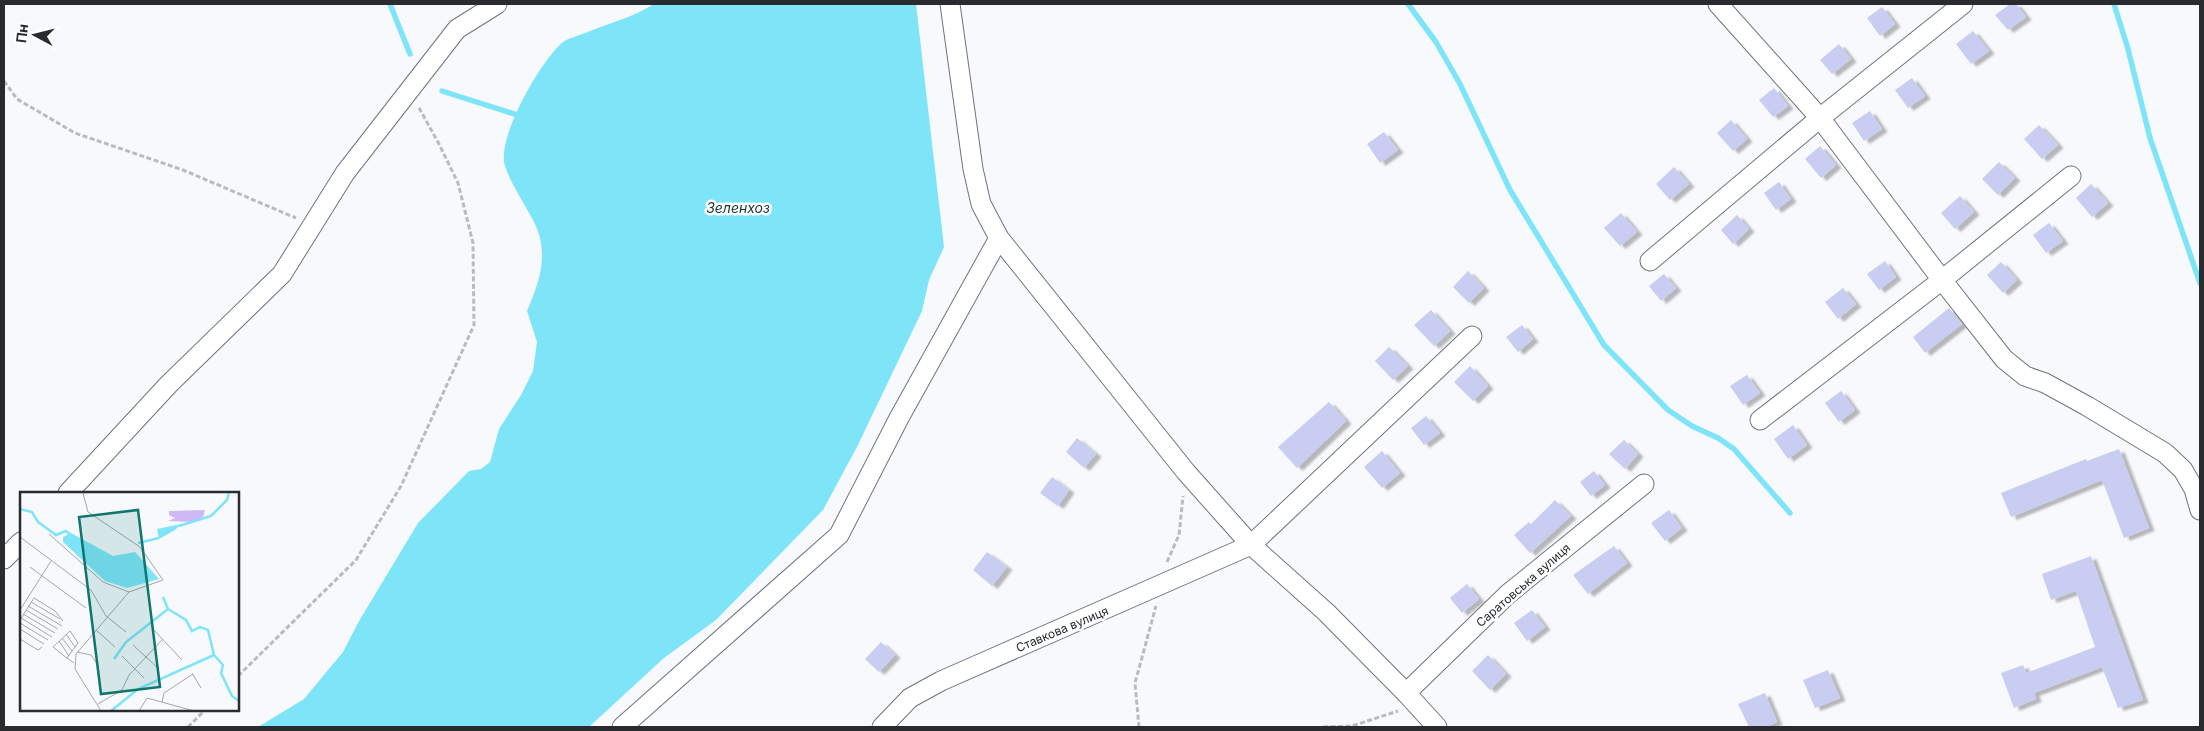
<svg xmlns="http://www.w3.org/2000/svg" width="2204" height="731" viewBox="0 0 2204 731" font-family="Inter,sans-serif">
  <style>
    .water { fill: #7ee5f9 }
    .lines { fill: none; stroke-linecap: round; stroke-linejoin: round }
    .stream { stroke: #7ee5f9; stroke-width: 5.5 }
    .building { fill: #c8cdf1; filter: url(#shadow) }
    .street-casing { stroke: #6f757d; stroke-width: 21 }
    .path { stroke: #b9bbbf; stroke-width: 3; stroke-dasharray: 5 2.5; stroke-linecap: butt }
    .street { stroke: #fff; stroke-width: 19 }
    .labels { text-anchor: middle; dominant-baseline: central; stroke-width: 5; stroke-linejoin: round; paint-order: stroke }
    .street-label { font-size: 12px; fill: #292b2f; stroke: #fff }
    .water-label { font-size: 14px; font-style: italic; fill: #1c3439; stroke: #fff }
    .inset-river { fill: none; stroke: #7ee5f9; stroke-width: 2.5 }
    .inset-road { fill: none; stroke: #a5a7ab; stroke-width: 1 }
    .view { fill: #0f766e; fill-opacity: 0.15; stroke: #0f766e; stroke-width: 2.5 }
    .inset-edge { fill: none; stroke: #292b2f; stroke-width: 2.5 }
  </style>
  <defs>
    <filter id="shadow"><feDropShadow dx="5.5" dy="3" stdDeviation="1" flood-color="#0004"/></filter>
  </defs>
  <rect width="100%" height="100%" fill="#f7f9fd"/>
  <path class="water" d="M654,4H916L944,247L929,280L922,311L857,447L823,510L716,620L664,658L589,727H258L304,699L343,652L359,621L418,523L469,471L481,469L490,462L499,429L521,395L533,371L537,342L527,311C540,281 550,252 533,220C524,203 512,186 505,166C496,138 541,60 563,42C569,38 578,36 585,33C609,23 632,18 654,4Z"/>
  <g class="lines">
    <g class="stream">
      <path d="M390,4L410,54"/>
      <path d="M1408,4L1436,42L1460,84L1510,190L1604,345L1668,410L1692,426L1718,438L1734,449L1790,513"/>
      <path d="M2114,4L2128,49L2150,138L2200,283"/>
      <path d="M442,91L521,116"/>
    </g>
  </g>
  <g class="building">
    <path d="M2010,4H2016L2026,17L2008,30L1995,15Z"/>
    <path d="M1882,7L1895,24L1880,36L1867,18Z"/>
    <path d="M1973,31L1989,51L1971,64L1956,44Z"/>
    <path d="M1839,44L1851,59L1832,74L1820,60Z"/>
    <path d="M1912,78L1925,96L1908,108L1895,90Z"/>
    <path d="M1774,88L1788,106L1773,117L1759,100Z"/>
    <path d="M1870,111L1882,129L1864,141L1852,123Z"/>
    <path d="M1731,120L1747,139L1733,151L1717,133Z"/>
    <path d="M2039,125L2058,145L2042,159L2024,139Z"/>
    <path d="M1384,132L1398,150L1380,163L1367,144Z"/>
    <path d="M1820,146L1836,165L1821,178L1805,159Z"/>
    <path d="M1999,162L2015,178L1998,195L1982,179Z"/>
    <path d="M1674,167L1689,184L1670,200L1656,184Z"/>
    <path d="M1779,182L1791,199L1776,210L1764,193Z"/>
    <path d="M2091,184L2108,203L2092,217L2076,198Z"/>
    <path d="M1960,196L1974,212L1955,229L1941,213Z"/>
    <path d="M1621,213L1637,232L1620,246L1604,228Z"/>
    <path d="M1737,215L1749,229L1733,244L1721,230Z"/>
    <path d="M2049,223L2063,241L2046,253L2033,235Z"/>
    <path d="M1885,261L1896,277L1879,290L1867,274Z"/>
    <path d="M2001,262L2017,280L2003,293L1987,275Z"/>
    <path d="M1468,271L1484,288L1469,303L1453,287Z"/>
    <path d="M1664,274L1676,288L1661,301L1649,286Z"/>
    <path d="M1843,288L1856,304L1838,319L1825,302Z"/>
    <path d="M1949,308L1962,324L1925,353L1913,337Z"/>
    <path d="M1431,310L1450,331L1434,346L1414,325Z"/>
    <path d="M1522,325L1533,339L1518,352L1506,337Z"/>
    <path d="M1389,347L1408,366L1393,380L1375,361Z"/>
    <path d="M1470,366L1488,386L1473,401L1454,382Z"/>
    <path d="M1747,375L1760,393L1743,405L1730,386Z"/>
    <path d="M1841,391L1855,410L1839,422L1825,403Z"/>
    <path d="M1329,402L1346,421L1297,468L1278,447Z"/>
    <path d="M1426,416L1440,433L1424,445L1411,428Z"/>
    <path d="M1793,425L1807,445L1788,459L1774,439Z"/>
    <path d="M1077,438L1096,454L1084,468L1066,452Z"/>
    <path d="M1624,440L1638,454L1625,469L1609,454Z"/>
    <path d="M2119,449L2149,528L2124,538L2102,480L2011,517L2001,493L2086,459L2087,461Z"/>
    <path d="M1382,451L1400,473L1382,488L1364,467Z"/>
    <path d="M1594,471L1605,485L1591,496L1580,482Z"/>
    <path d="M1052,477L1069,490L1058,506L1040,493Z"/>
    <path d="M1555,500L1571,516L1530,553L1514,535L1529,522L1531,524Z"/>
    <path d="M1669,510L1682,528L1665,541L1651,523Z"/>
    <path d="M1614,546L1627,563L1588,594L1573,575Z"/>
    <path d="M987,552L1007,567L992,586L973,570Z"/>
    <path d="M2091,556L2143,700L2118,708L2102,667L2034,693L2036,699L2014,708L2001,673L2023,665L2026,673L2095,647L2076,591L2051,600L2042,574Z"/>
    <path d="M1467,584L1479,599L1462,613L1450,598Z"/>
    <path d="M1532,610L1545,627L1527,641L1514,623Z"/>
    <path d="M881,642L895,655L879,672L865,659Z"/>
    <path d="M1488,655L1506,674L1490,690L1472,671Z"/>
    <path d="M1828,670L1840,698L1815,708L1803,680Z"/>
    <path d="M1765,693L1777,722L1766,727H1749L1738,704Z"/>
  </g>
  <g class="lines">
    <defs>
      <g id="street">
        <path d="M950,4L973,169L981,204L999,238L1186,472L1251,545L1326,612L1406,693L1437,727"/>
        <path d="M1718,4L1820,118L1942,280L2004,359L2025,376L2045,383L2087,406L2165,453L2183,470L2194,489L2200,510"/>
        <path d="M1650,261L1820,118L1963,4"/>
        <path d="M1760,420L1942,280L2071,176"/>
        <path d="M68,493L169,384L282,274L345,173L457,29L497,4"/>
        <path d="M4,559L21,542"/>
        <path d="M1406,693L1508,594L1644,484"/>
        <path d="M622,727L839,535L899,418L999,238"/>
        <path d="M882,727L910,698L941,681L1251,545L1472,336"/>
      </g>
    </defs>
    <use href="#street" class="street-casing"/>
    <g class="path">
      <path d="M4,81L17,99L75,133L183,170L296,218"/>
      <path d="M1167,562L1179,535L1183,496"/>
      <path d="M238,676L356,560L401,486L474,325L473,243L458,183L439,144L418,106"/>
      <path d="M188,727L205,710"/>
      <path d="M1139,727L1135,683L1156,606"/>
      <path d="M1323,727L1352,726L1398,711"/>
    </g>
    <use href="#street" class="street"/>
  </g>
  <g class="labels">
    <g class="street-label">
      <text transform="translate(1523 585) rotate(-41)">Саратовська вулиця</text>
      <text transform="translate(1062 629) rotate(-23)">Ставкова вулиця</text>
    </g>
    <g class="water-label">
      <text x="738" y="207">Зеленхоз</text>
    </g>
  </g>
  <g transform="translate(20 492)">
    <rect width="219" height="219" fill="#f7f9fd"/>
    <path d="M185,18L183,25L171,30L148,29L155,26L149,23V19Z" fill="#cfb8f6"/>
    <path d="M161,32L155,38L139,47L137,37ZM51,41L93,64L115,60L139,87L107,96L85,89L43,50V45Z" fill="#7ee5f9"/>
    <path class="inset-river" d="M0,17L12,20L18,30L36,43L46,39L51,43M159,34L191,24L207,8L209,0M118,51L139,46M143,105L148,117L166,128L172,139L180,135L188,138L194,163L203,173L201,181L212,204L219,209M94,167L106,150L148,117M91,219L118,197L194,163"/>
    <path class="inset-road" d="M63,1L68,20L120,55L143,88L109,100L56,162L55,177L81,219M29,42L83,90L109,100M0,45L71,98L86,124L106,140M10,75L66,116M11,110L40,127M8,114L42,134M0,118L31,69M6,118L38,137M3,122L35,141M1,126L32,145M0,128L14,106L35,119L43,129M0,131L28,148M0,137L24,152M133,137L162,168M76,138L95,155M46,142L55,155M42,146L52,159M0,147L18,158L22,155M39,149L49,164M113,153L139,177M57,160L71,163L77,172M102,164L124,186M48,167L33,155L50,139L58,151L47,166L54,171M172,181L181,196M142,210L144,201L173,182M78,212L102,198L109,183L143,147M119,219L127,206L174,219"/>
    <path class="view" d="M118,18L140,195L81,202L59,25Z"/>
    <rect width="219" height="219" class="inset-edge"/>
  </g>
  <rect width="2204" height="731" fill="none" stroke="#292b2f" stroke-width="10"/>
  <g transform="translate(35 35) rotate(277)" stroke="#ffffff" stroke-width="4" paint-order="stroke">
  <path d="M0-4L9 19L0 12L-9 19Z" fill="#292b2f"/>
  <text y="-8" font-size="14" font-weight="bold" text-anchor="middle" fill="#292b2f">Пн</text>
  </g>
</svg>
